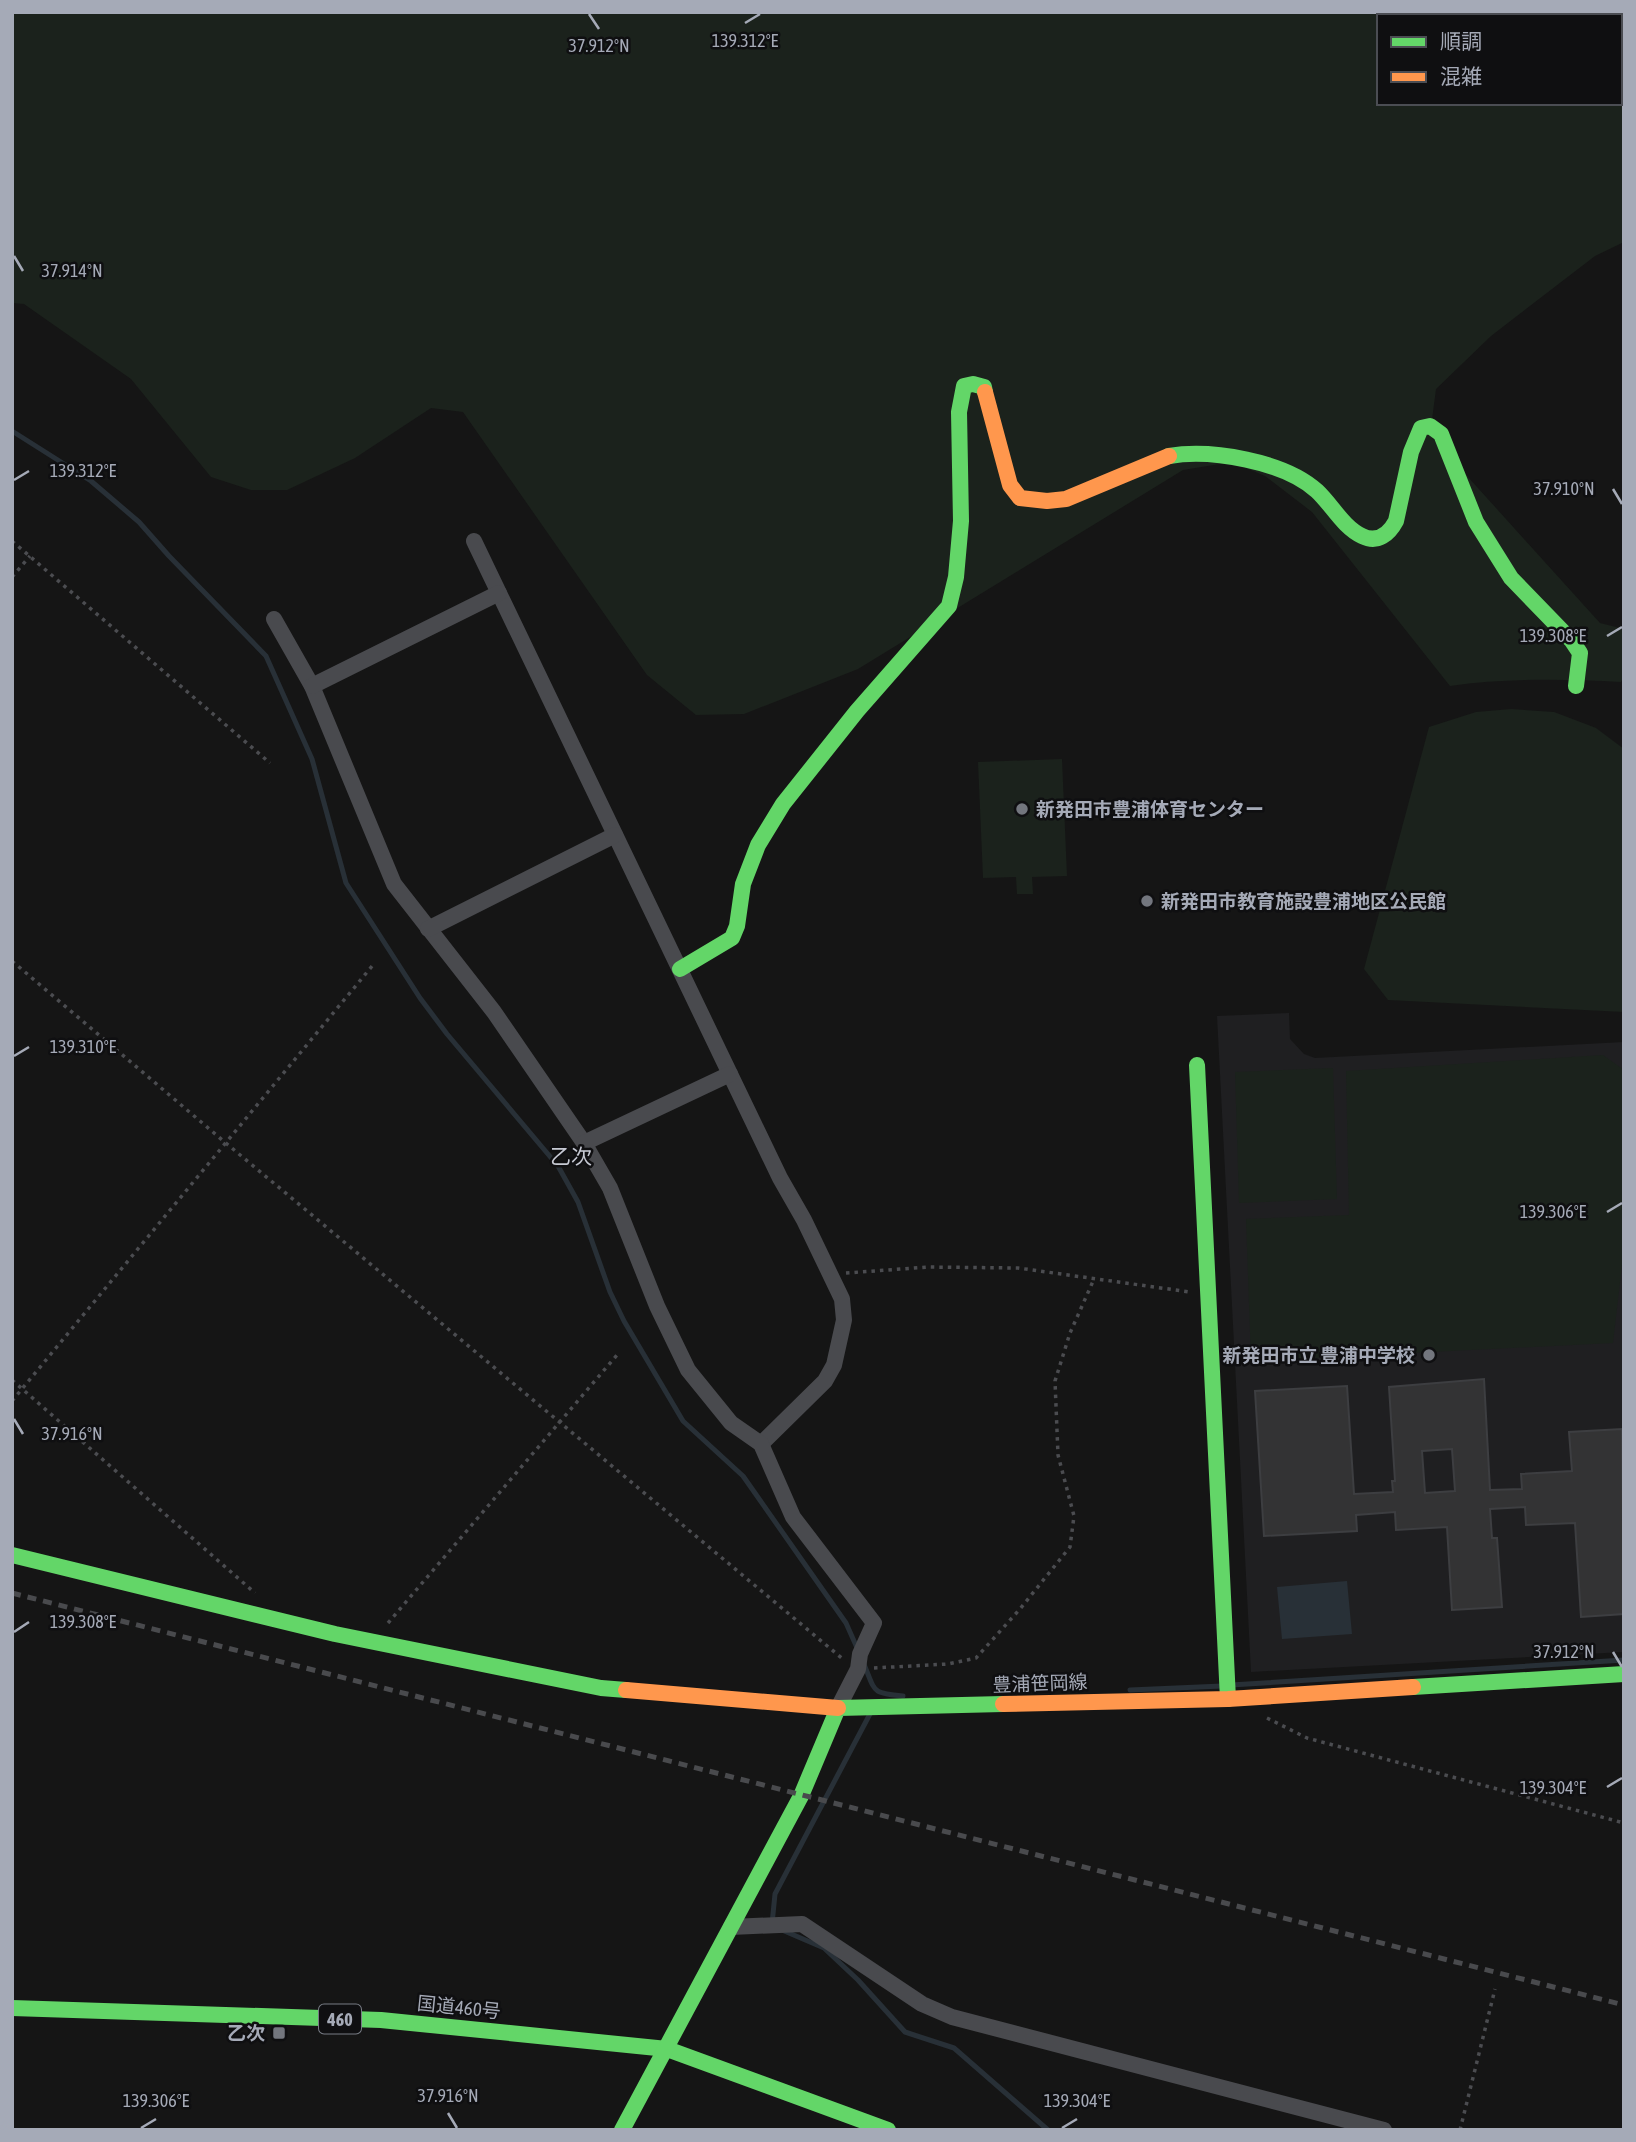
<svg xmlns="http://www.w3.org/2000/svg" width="1636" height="2142" viewBox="0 0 1636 2142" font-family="'Asap Condensed','Noto Sans JP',sans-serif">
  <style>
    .built { fill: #1f1f21 }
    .green { fill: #1b221c; fill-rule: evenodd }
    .water { fill: #283037 }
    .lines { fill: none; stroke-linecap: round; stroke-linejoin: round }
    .stream { stroke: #283037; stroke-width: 5 }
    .building { fill: #333334; stroke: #3d3e41; stroke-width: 2; fill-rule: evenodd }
    .path { stroke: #4b4c50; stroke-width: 3.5; stroke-dasharray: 3.5 5; stroke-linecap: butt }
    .street { stroke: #494a4e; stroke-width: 16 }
    .fast { stroke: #63d668; stroke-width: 16 }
    .slow { stroke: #ff974d; stroke-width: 16 }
    .rail { stroke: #494a4d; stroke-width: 5; stroke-dasharray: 9 7; stroke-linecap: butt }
    .ticks { fill: none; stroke: #a5aab7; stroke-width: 2.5 }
    .poi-dot { fill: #73767e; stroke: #0f0f11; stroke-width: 2.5 }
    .labels { text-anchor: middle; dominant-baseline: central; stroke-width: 5; stroke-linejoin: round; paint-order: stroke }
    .shield { fill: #0f0f11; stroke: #787c85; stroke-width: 2 }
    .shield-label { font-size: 18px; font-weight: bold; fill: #a5aab7 }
    .poi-label { font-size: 19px; font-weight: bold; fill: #a5aab7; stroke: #0f0f11; text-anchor: start }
    .street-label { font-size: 19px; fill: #a5aab7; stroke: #0f0f11 }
    .neighbourhood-label { font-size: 21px; fill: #c6c9d3; stroke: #0f0f11 }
    .ticks-label { font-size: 18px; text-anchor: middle; fill: #a5aab7; stroke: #0f0f11; stroke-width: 5; stroke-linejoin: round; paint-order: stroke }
  </style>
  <rect width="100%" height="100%" fill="#151515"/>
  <path class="built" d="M1289,1013L1290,1039L1304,1054L1315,1058L1624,1042V1652L1251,1672L1217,1016Z"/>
  <g class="green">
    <path d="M12,12H1624V242L1595,256L1491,336L1436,389L1430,435L1600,623L1624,629V676L1621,682C1564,679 1506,678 1450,686L1312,512L1265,476L1232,462L1183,470L858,669L744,714L696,715L647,675L463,412L431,408L355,458L287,490H251L211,477L131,379L24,304L12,303ZM1379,16H1620V103H1379Z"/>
    <path d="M1511,709L1554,712L1596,728L1624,749V1012L1388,1000L1364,969L1429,727L1476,712Z"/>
    <path d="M1062,759L1067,876L1032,877L1033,894H1017L1016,877L983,878L978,762Z"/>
    <path d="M1603,1055L1624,1070V1248L1613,1343L1251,1361L1246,1219L1349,1215L1346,1071Z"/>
    <path d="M1333,1068L1337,1199L1239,1203L1235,1072Z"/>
  </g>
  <path class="water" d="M1347,1581L1352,1634L1282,1639L1277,1587Z"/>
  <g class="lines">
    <g class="stream">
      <path d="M12,431L91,481L139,522L169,556L266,656L312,759L346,883L420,998L447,1034L558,1166L578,1202L610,1292L624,1321L683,1421L743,1476L846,1623L858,1650"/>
      <path d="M863,1662C876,1692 870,1693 903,1696"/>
      <path d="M1231,1685L1624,1660"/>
      <path d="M1130,1690L1222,1686"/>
      <path d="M772,1924L775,1894L871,1712"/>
      <path d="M782,1930L824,1948L858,1980L905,2032L954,2048L1048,2130"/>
    </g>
  </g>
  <path class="building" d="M1484,1379L1490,1490L1522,1489L1521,1474L1572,1471L1569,1432L1622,1429L1624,1614L1581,1617L1575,1523L1526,1525L1525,1507L1490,1509L1492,1538H1497L1502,1607L1452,1610L1447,1527L1396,1530L1395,1512L1356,1515L1357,1531L1264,1536L1255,1391L1347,1386L1354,1494L1393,1492L1392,1481H1395L1389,1387ZM1452,1449L1455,1491L1425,1493L1422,1451Z"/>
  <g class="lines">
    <g class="path">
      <path d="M12,541L270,763"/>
      <path d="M12,577L30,556"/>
      <path d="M12,961L227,1144L844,1660"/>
      <path d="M846,1273L928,1267L1018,1268L1190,1292"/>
      <path d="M12,1380L255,1593"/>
      <path d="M12,1401L373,965"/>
      <path d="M388,1623L617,1355"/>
      <path d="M874,1668L948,1664L976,1658L1020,1609L1070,1547L1074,1516L1058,1455L1055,1381L1070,1333L1094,1279"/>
      <path d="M1267,1718L1307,1738L1624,1823"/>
      <path d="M1460,2130L1495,1989"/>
    </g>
    <g class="street">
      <path d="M474,541L730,1074L780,1178L804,1220L842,1299L844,1320L834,1365L825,1381L761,1444"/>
      <path d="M274,619L312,686L394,884L494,1012L584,1143L610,1188L657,1306L688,1370L731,1423L761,1444L793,1517L874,1623L860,1654L858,1669L838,1708"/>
      <path d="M312,686L499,593"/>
      <path d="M428,929L615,835"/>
      <path d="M584,1143L730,1074"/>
      <path d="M731,1927L802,1924L922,2004L952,2017L1384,2130"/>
    </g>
    <g class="fast">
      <path d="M1169,456C1211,449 1284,461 1317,491C1332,505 1343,527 1362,536C1378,544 1389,534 1396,521L1411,452L1421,428L1430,426L1441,434L1476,522L1511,578L1572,641L1580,653L1576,686"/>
      <path d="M680,969L732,938L737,926L743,884L758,845L783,804L857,711L949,606L956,577L961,521L959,412L964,386L973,384L984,387L985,392"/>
      <path d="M1197,1065L1228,1699"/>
      <path d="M12,1555L335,1634L601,1688L626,1690"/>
      <path d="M1413,1687L1624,1674"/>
      <path d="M12,2008L381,2020L667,2049L888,2130"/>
      <path d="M622,2130L801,1796L838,1708L1003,1704"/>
    </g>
    <g class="slow">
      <path d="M985,392L1010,485L1020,498L1047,501L1066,499L1169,456"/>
      <path d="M626,1690L838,1708"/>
      <path d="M1003,1704L1228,1699L1413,1687"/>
    </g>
    <path class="rail" d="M12,1593L1624,2005"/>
  </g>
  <path class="ticks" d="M589,14L599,29M745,23L760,14M14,256L23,271M14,480L29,471M1613,489L1622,504M1607,636L1622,627M14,1056L29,1047M1607,1212L1622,1203M14,1419L23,1434M14,1632L29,1622M1613,1652L1622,1667M1607,1787L1622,1778M448,2113L457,2128M141,2128L156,2119M1062,2128L1077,2119"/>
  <g class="poi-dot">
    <circle cx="1022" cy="809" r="7"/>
    <circle cx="1147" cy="901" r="7"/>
    <circle cx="1429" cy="1355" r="7"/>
    <rect x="272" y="2026" width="14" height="14" rx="3.5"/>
  </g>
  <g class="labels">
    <rect class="shield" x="319" y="2004.5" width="42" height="29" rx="5"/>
    <g class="shield-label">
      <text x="340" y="2019">460</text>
    </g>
    <g class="poi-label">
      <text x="1036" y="809">新発田市豊浦体育センター</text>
      <text x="1161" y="901">新発田市教育施設豊浦地区公民館</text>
      <text x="1415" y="1355" text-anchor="end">新発田市立 豊浦中学校</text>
      <text x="265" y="2033" text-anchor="end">乙次</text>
    </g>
    <g class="street-label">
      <text transform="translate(1040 1683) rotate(-2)">豊浦笹岡線</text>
      <text transform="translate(459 2007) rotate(6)">国道460号</text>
    </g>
    <g class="neighbourhood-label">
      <text x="571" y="1156">乙次</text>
    </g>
  </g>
  <g class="ticks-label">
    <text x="745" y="47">139.312°E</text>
    <text x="599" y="52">37.912°N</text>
    <text x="72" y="277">37.914°N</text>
    <text x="83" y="477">139.312°E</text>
    <text x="1564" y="495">37.910°N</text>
    <text x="1553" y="642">139.308°E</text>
    <text x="83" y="1053">139.310°E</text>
    <text x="1553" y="1218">139.306°E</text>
    <text x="72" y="1440">37.916°N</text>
    <text x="83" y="1628">139.308°E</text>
    <text x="1564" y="1658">37.912°N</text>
    <text x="1553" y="1794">139.304°E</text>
    <text x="448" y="2102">37.916°N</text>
    <text x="156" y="2107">139.306°E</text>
    <text x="1077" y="2107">139.304°E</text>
  </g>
  <rect width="1636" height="2142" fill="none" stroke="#a5aab7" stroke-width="28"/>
  <rect x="1377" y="14" width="245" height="91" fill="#0f0f11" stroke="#4b4d53" stroke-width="2"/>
  <rect x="1391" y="37" width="35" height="10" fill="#63d668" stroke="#4b4d53" stroke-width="2"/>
  <text x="1440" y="49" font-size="21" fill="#a5aab7">順調</text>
  <rect x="1391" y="72" width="35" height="10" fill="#ff974d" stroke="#4b4d53" stroke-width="2"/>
  <text x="1440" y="84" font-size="21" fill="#a5aab7">混雑</text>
</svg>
